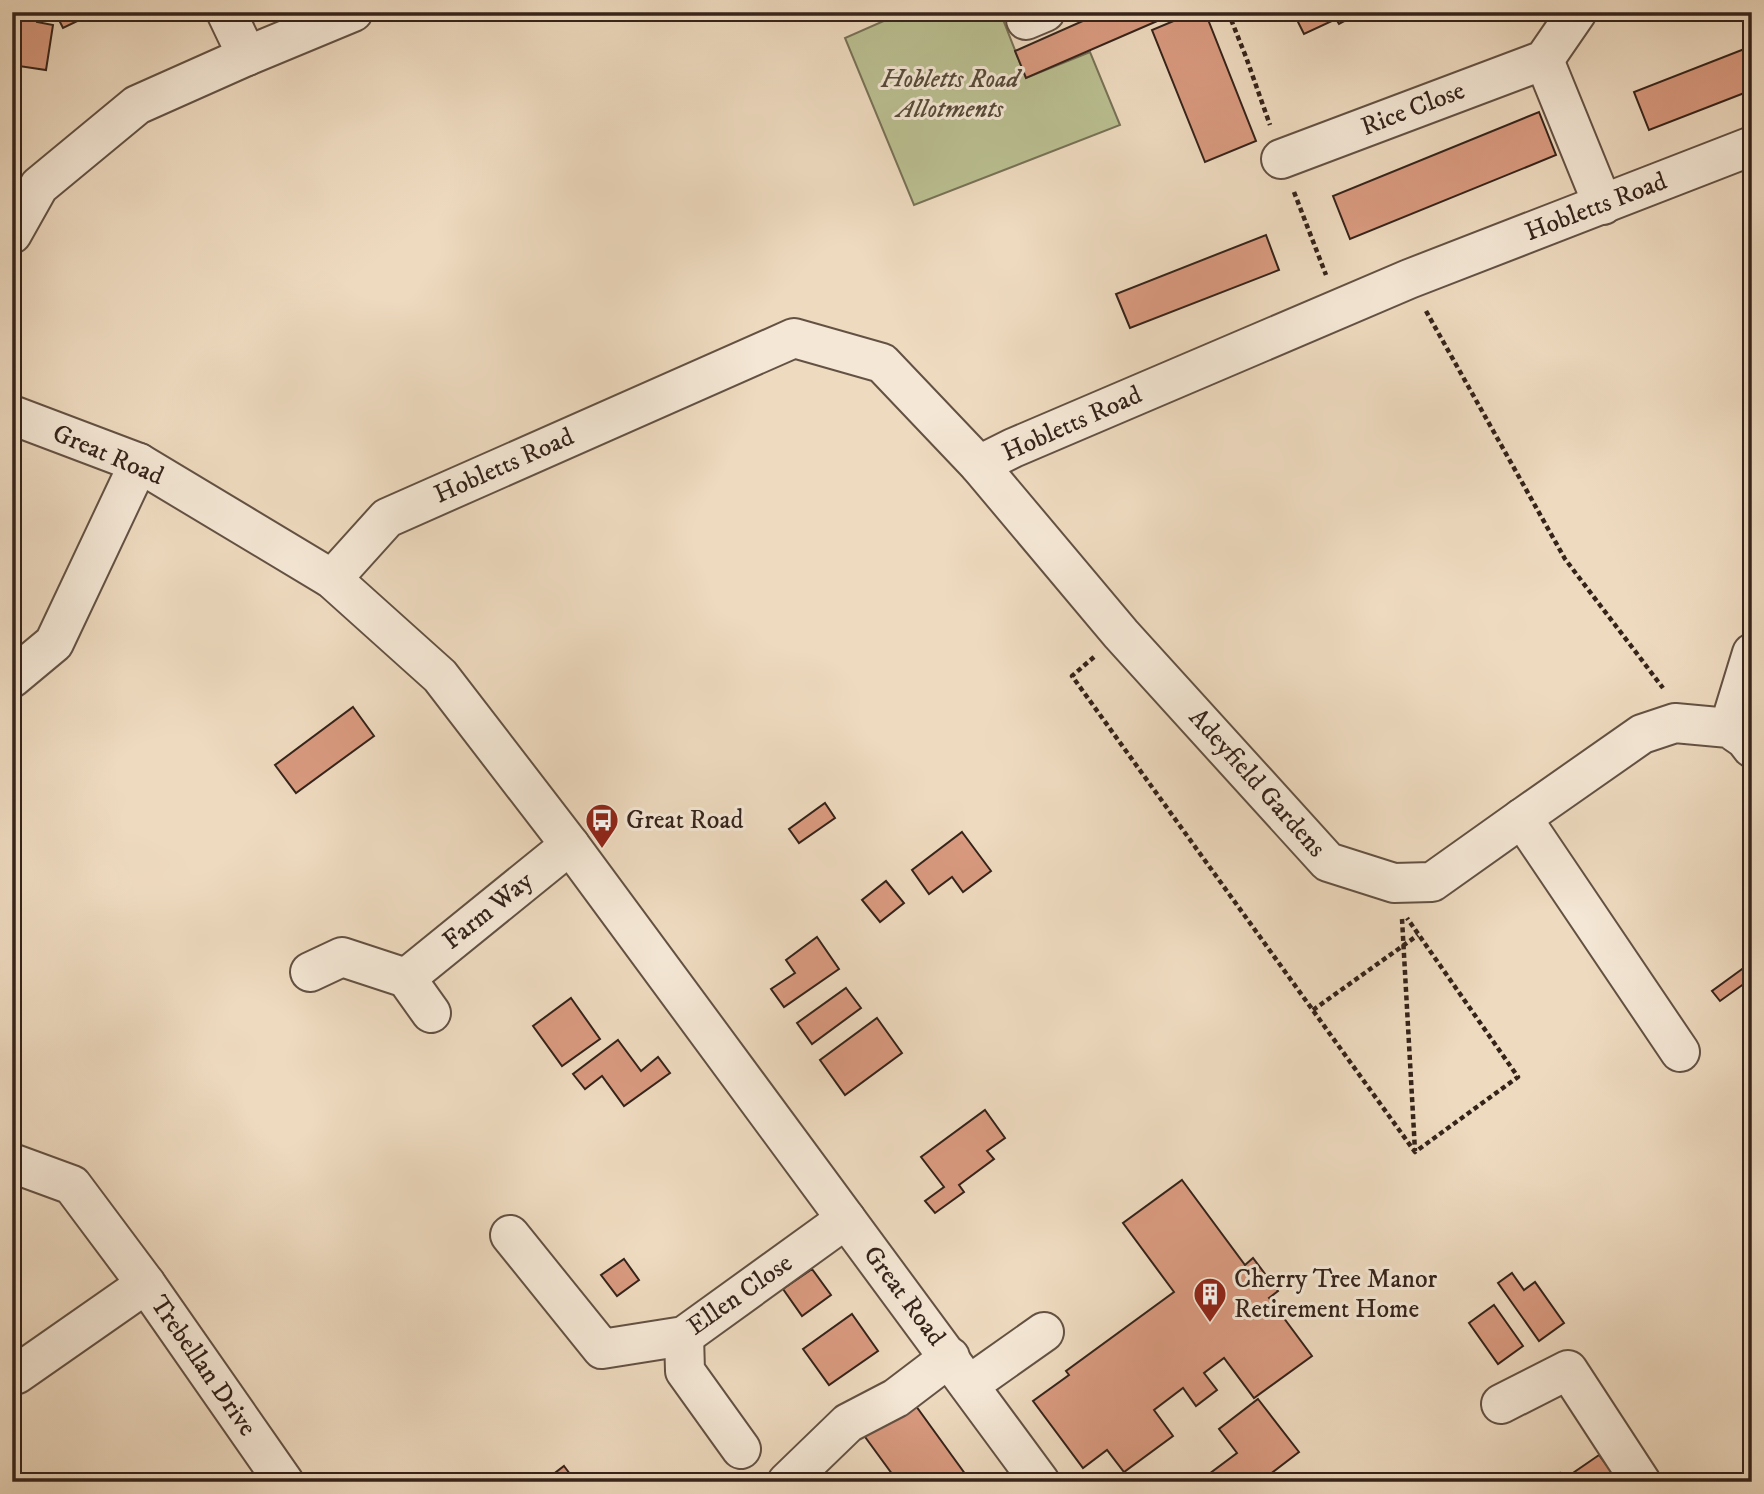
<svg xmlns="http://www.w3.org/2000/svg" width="1764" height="1494" viewBox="0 0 1764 1494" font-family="'IM FELL DW Pica',serif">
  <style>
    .green { fill: #babf91; stroke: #787156; stroke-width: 2 }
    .building { fill: #d99a7f; stroke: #35231a; stroke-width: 2 }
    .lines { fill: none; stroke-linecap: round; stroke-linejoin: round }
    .minor-casing { stroke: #635143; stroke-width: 42 }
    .path { stroke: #35231a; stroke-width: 4.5; stroke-dasharray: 5 3.5; stroke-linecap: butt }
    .minor { stroke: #f4e7d5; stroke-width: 38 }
    .labels { text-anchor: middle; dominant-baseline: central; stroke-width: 6; stroke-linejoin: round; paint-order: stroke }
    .park-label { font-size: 26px; font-style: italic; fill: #564a38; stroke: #f4e7d5 }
    .street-label { font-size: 26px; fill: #35231a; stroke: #f4e7d5 }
    .poi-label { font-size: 26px; fill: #35231a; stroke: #f4e7d5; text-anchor: start }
  </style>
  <rect width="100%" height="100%" fill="#eedabf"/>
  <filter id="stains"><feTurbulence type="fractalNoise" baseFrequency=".00286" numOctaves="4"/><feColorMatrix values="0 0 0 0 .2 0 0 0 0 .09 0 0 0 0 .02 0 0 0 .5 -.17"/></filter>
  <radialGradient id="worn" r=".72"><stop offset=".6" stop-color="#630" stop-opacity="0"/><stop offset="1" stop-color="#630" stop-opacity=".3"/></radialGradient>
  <path class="green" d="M904,12H1000L1026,78L1090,52L1120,125L914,205L845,38Z"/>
  <g class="building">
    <path d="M12,12H38L37,22L53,25L46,70L12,65Z"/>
    <path d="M55,12H96L63,28Z"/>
    <path d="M1103,12H1178L1026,78L1015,51Z"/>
    <path d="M1195,12H1205L1256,141L1205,162L1152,30Z"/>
    <path d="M1293,12H1361L1339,24L1336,19L1304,34Z"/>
    <path d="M1752,46V90L1649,130L1634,92Z"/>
    <path d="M1539,112L1556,155L1350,239L1333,196Z"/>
    <path d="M1266,235L1279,270L1130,328L1116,294Z"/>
    <path d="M353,707L374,736L296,793L275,765Z"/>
    <path d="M825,803L835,818L799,843L789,829Z"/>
    <path d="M962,832L991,871L963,892L952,877L929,894L912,870Z"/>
    <path d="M886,881L904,903L880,922L862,900Z"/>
    <path d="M817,937L839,969L784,1007L771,989L795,973L786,960Z"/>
    <path d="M1749,964L1752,967V978L1720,1001L1712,991Z"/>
    <path d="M846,988L861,1008L812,1044L797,1023Z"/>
    <path d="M571,998L600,1039L562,1066L533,1026Z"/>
    <path d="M877,1018L902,1053L845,1095L820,1060Z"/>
    <path d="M618,1040L641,1071L658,1057L670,1073L624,1106L602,1076L585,1089L573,1074Z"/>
    <path d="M985,1110L1005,1138L987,1151L994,1159L959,1185L964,1192L935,1213L925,1201L944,1187L921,1157Z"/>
    <path d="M1182,1180L1245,1265L1253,1258L1278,1291L1269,1298L1312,1356L1254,1398L1224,1358L1204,1373L1217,1390L1196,1406L1183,1388L1154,1410L1173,1436L1124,1472L1107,1450L1083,1468L1033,1401L1069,1375L1066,1371L1174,1292L1123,1223Z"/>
    <path d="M624,1259L639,1280L617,1296L601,1275Z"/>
    <path d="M812,1269L831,1295L802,1316L783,1289Z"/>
    <path d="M1512,1273L1524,1290L1535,1282L1564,1323L1539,1341L1498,1283Z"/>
    <path d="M1494,1305L1523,1346L1498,1364L1469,1323Z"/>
    <path d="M852,1314L878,1351L829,1385L803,1349Z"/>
    <path d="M908,1395L971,1482H898L860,1430Z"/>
    <path d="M1258,1399L1299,1452L1260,1482H1209L1205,1477L1237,1453L1219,1429Z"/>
    <path d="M1599,1455L1619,1482H1575L1570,1475Z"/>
    <path d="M564,1466L576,1482H543Z"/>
    <path d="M1560,1473L1566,1482H1547Z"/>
  </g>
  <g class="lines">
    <defs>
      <g id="minor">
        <path d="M226,12L247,56"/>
        <path d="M1026,20L1045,12"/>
        <path d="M1544,60L1603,205"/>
        <path d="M1281,159L1544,60L1577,12"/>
        <path d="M12,234L39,186L137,105L247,56L353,12"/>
        <path d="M12,415L139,463L332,579L440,676L570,845L1040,1482"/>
        <path d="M979,465L1121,634L1328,862L1394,883L1432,882L1522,818L1642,734L1675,723L1729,728L1745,739L1752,748"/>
        <path d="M332,579L387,518L794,338L882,363L979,465L1013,448L1409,279L1752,146"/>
        <path d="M12,678L54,643L139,463"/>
        <path d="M1729,728L1752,653"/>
        <path d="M1522,818L1680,1052"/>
        <path d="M310,972L342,957L406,978L431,1013"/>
        <path d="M406,978L570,845"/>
        <path d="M12,1163L72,1185L146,1284L284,1482"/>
        <path d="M510,1235L602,1349L684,1336L846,1219"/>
        <path d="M684,1336L685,1371L741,1449"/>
        <path d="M12,1372L17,1374L146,1284"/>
        <path d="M969,1385L1044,1332"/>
        <path d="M1501,1404L1568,1370L1641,1482"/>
        <path d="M787,1482L848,1423L896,1398L950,1357"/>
      </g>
    </defs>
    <use href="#minor" class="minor-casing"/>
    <g class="path">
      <path d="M1228,12L1246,57L1270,125"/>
      <path d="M1294,192L1326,275"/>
      <path d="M1426,311L1565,559L1663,688"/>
      <path d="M1094,657L1072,676L1415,1152L1518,1077L1407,918"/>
      <path d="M1402,919L1415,1151"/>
      <path d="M1313,1010L1418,935"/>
    </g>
    <use href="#minor" class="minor"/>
  </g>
  <defs>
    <symbol id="bus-pin" viewBox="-11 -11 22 30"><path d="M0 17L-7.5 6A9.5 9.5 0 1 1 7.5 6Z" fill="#8f2418" stroke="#f4e7d5"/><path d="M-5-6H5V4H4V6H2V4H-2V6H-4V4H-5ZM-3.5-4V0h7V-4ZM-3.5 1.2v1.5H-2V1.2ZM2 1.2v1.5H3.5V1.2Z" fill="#fff"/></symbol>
    <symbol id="building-pin" viewBox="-11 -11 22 30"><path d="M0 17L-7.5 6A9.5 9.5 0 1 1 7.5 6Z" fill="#8f2418" stroke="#f4e7d5"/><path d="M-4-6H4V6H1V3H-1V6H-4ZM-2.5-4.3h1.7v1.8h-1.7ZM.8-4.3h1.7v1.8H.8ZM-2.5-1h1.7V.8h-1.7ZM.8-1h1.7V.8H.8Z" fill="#fff"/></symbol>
  </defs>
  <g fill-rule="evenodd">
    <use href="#bus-pin" x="583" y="801" width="38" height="52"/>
    <use href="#building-pin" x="1191" y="1275" width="38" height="52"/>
  </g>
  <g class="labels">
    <g class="park-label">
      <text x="950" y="79">Hobletts Road<tspan x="950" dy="30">Allotments</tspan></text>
    </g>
    <g class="street-label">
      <text transform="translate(1413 109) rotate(-21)">Rice Close</text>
      <text transform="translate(1596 207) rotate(-21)">Hobletts Road</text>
      <text transform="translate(1072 424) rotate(-24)">Hobletts Road</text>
      <text transform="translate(108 455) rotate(23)">Great Road</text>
      <text transform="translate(504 466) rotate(-24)">Hobletts Road</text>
      <text transform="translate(1257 783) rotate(48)">Adeyfield Gardens</text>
      <text transform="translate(488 911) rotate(-39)">Farm Way</text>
      <text transform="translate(740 1295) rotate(-35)">Ellen Close</text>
      <text transform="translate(904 1296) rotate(53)">Great Road</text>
      <text transform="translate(203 1366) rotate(55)">Trebellan Drive</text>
    </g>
    <g class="poi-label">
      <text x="626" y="820">Great Road</text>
      <text x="1234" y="1279">Cherry Tree Manor<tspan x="1234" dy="30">Retirement Home</tspan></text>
    </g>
  </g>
  <rect width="1764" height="1494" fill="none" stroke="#eedabf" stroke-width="42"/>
  <rect x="14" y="14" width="1736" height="1466" fill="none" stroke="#35231a" stroke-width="3.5"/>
  <rect x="21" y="21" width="1722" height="1452" fill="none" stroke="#35231a" stroke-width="2"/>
  <rect width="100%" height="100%" filter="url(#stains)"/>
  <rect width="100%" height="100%" fill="url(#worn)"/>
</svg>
